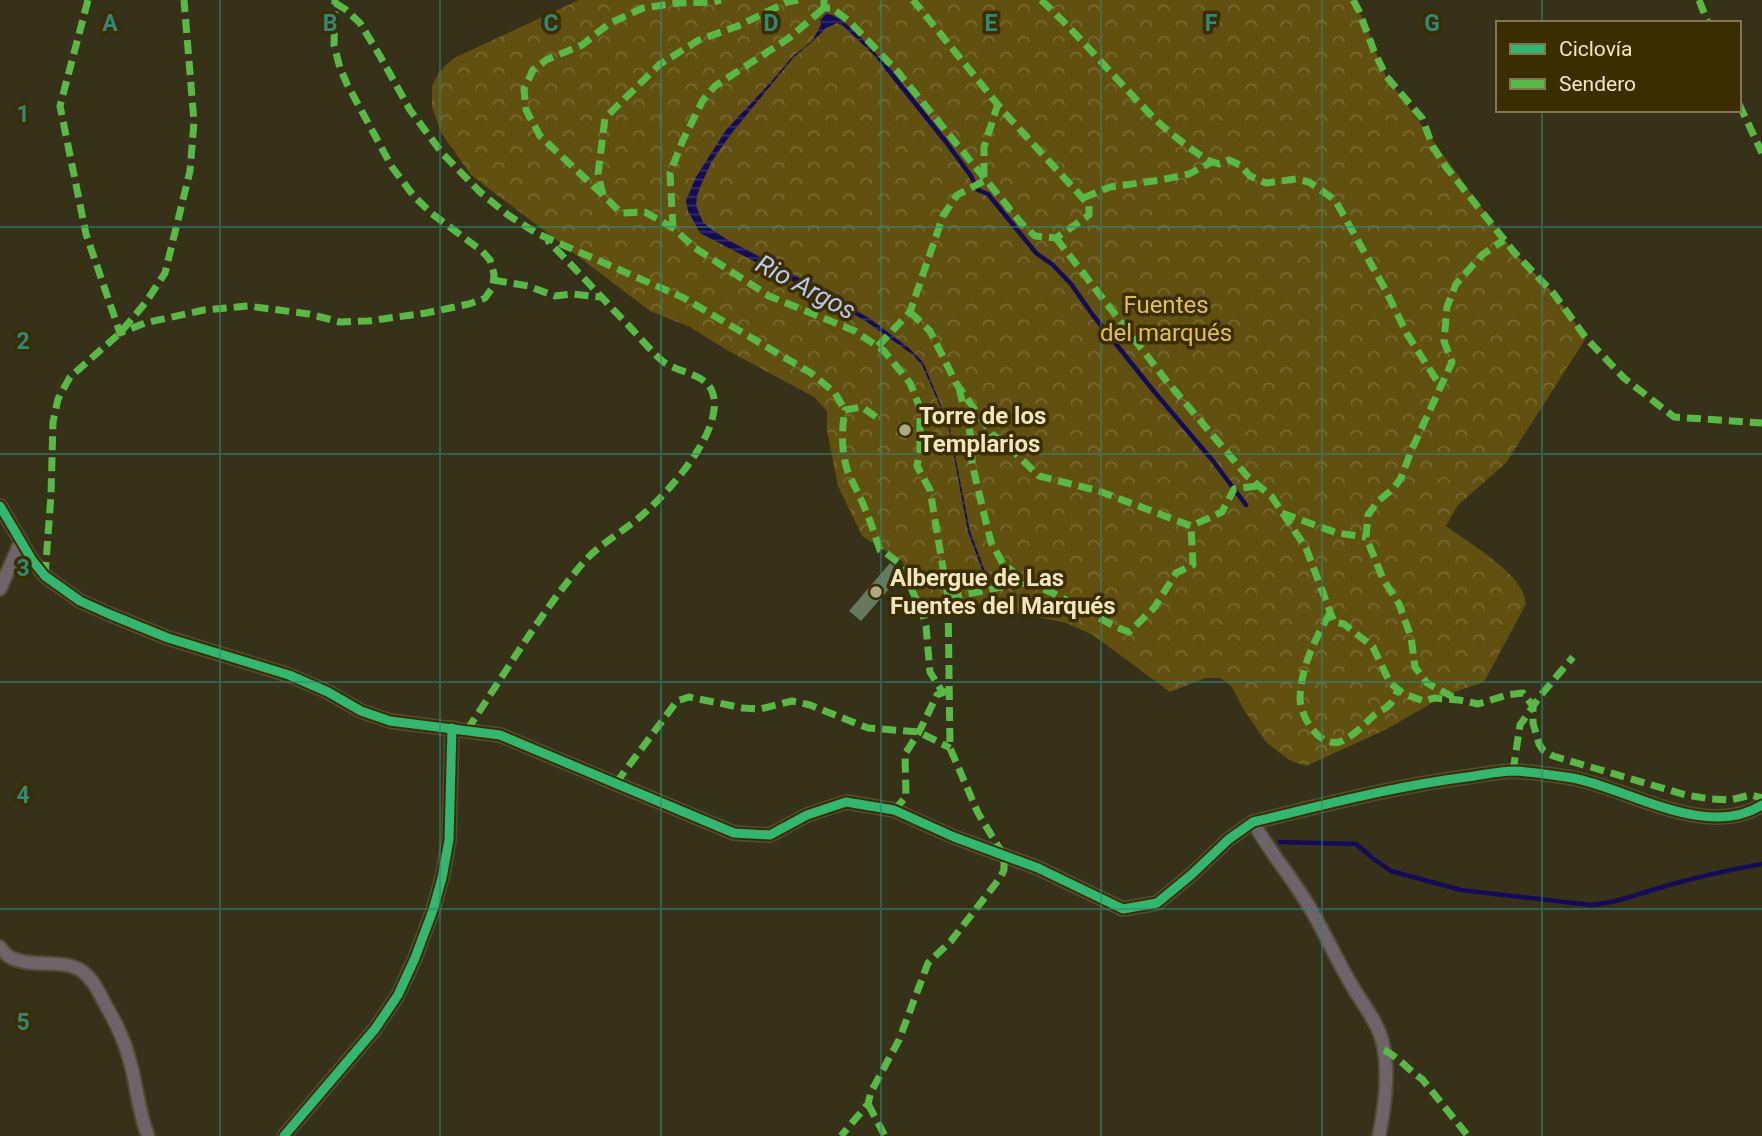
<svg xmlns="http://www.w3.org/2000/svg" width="1762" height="1136" viewBox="0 0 1762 1136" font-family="Roboto,sans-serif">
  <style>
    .park { fill: url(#park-crowns) }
    .water { fill: url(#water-rules) }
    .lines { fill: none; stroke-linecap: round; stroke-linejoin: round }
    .stream { stroke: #140b59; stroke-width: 4.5 }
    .building { fill: #667860 }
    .street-casing { stroke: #524c37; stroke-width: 16 }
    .path { stroke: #766c6a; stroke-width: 2.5; stroke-dasharray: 3.5 5; stroke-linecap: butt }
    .street { stroke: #6e6368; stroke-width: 12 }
    .quiet { stroke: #58b947; stroke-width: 7; stroke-dasharray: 14 7; stroke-linecap: butt }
    .cycleway-casing { stroke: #3a2e01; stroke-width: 13 }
    .cycleway { stroke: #33b770; stroke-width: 9 }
    .grid { fill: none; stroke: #31877a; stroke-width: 2; stroke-opacity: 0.55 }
    .poi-dot { fill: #b0a786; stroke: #3a2e01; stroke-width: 2.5 }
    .labels { text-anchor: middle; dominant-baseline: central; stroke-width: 7; stroke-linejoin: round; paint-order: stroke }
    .park-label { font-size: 24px; fill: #e0c04e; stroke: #3a2e01 }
    .poi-label { font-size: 24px; font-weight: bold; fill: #f1e6c0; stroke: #3a2e01; text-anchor: start }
    .water-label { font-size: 26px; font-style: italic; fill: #bac7f6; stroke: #3a2e01 }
    .grid-label { font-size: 23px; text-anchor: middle; font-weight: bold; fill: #31877a; stroke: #3a2e01; stroke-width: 7; stroke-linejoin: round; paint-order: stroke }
  </style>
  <defs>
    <pattern id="park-crowns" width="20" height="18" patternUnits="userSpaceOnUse" patternTransform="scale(1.75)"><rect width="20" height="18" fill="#615010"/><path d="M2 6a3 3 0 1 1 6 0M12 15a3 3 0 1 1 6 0" fill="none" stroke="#786931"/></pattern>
    <pattern id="water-rules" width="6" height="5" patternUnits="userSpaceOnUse" patternTransform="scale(1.75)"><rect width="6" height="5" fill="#140b59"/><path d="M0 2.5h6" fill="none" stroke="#372f6f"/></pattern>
  </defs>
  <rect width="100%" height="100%" fill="#37311a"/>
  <path class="park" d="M579,0H1353C1367,23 1374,51 1386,76L1514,252L1554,294L1586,338L1506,463L1458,505L1446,526C1466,541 1515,570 1523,593C1525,597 1525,601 1526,604L1484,682L1446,695L1385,730L1306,766L1289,760L1266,742L1244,710L1232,687L1221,678H1205L1170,692L1093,635L1066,623L948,598L921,612L902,561L862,536L838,486L827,431V411L814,397L725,349L690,327L650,311L471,175L442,134L432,107V86L439,72L454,58Z"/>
  <path class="water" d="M827,13C850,21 874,51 889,69L887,71L871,52L842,25L837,23L826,28L813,41L793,58L771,85L731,134L712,161L700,187L697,196L696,206L703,222L711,229L728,240L813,285L869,318L909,348L923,362L949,424L970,531L992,590H990L968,532L948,424L922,365L913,355L867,322L830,301L700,233L688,211L686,201L696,177L726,130L771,82L792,57L812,41L821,25L820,20Z"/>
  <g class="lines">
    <g class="stream">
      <path d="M886,67L946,142L971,176L978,190L988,194L1036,253L1053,265L1071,284L1092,314L1152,389L1213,461L1246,505"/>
      <path d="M1280,842L1356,844L1375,860L1391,871L1420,879L1461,890L1590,905C1616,903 1635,895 1659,888C1693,878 1728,870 1762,864"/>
    </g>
  </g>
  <g class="building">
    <path d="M899,422L913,425L910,437L906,436V440L899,438L900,435L897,434Z"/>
    <path d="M890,563L903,573L861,621L849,611Z"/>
  </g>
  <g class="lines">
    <defs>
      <g id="street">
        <path d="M0,506L32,560L45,576L80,601L109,614L168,638L289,675L328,692L361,711L390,721L500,735L734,833L770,835L807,815L846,802L894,810L954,837L1038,868L1123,909L1157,903L1191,875L1229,839L1253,822C1324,805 1395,786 1467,777C1482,775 1499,771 1514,771C1533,772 1554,775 1573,778C1629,789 1707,840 1762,805"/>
        <path d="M0,589L21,541"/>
        <path d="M1253,822C1269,851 1290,875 1307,903C1323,929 1335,957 1351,984C1361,1002 1376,1019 1382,1040C1390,1071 1385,1105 1379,1136"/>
        <path d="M0,947C3,951 7,956 12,958C32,968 63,959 80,970C92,977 99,992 105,1004C115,1021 124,1039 129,1058C137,1084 138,1111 148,1136"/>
        <path d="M284,1136L375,1029L398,995L415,958L433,910L442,878L449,840L452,728"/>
      </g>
    </defs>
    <use href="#street" class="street-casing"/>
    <path class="path" d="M923,615L948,598"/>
    <use href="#street" class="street"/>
    <g class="quiet">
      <path d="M88,0L60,106L86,234L120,333L145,323L204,310L248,306L309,314L340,322L368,321L426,313L469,304L485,298L493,287L494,274L490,260L482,251L431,213L413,195L392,167L347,84L340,68L334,45L335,0"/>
      <path d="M798,0L787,2L738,26L699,40L660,64L605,118L598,174L603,195L621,213L645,212L673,228L695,248L769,296L855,331L884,351L910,383L920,408V449L917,466L930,490L948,598L950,748L978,813L1004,856V870L1000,878L951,941L928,963L899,1040L871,1092L868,1104L841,1136"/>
      <path d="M824,0V8H832L849,21L898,72L1021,223L1035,236L1056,238L1089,215V205L1003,111L913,0"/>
      <path d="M1041,0C1079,35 1112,75 1149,113C1166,131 1187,146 1207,160L1219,164L1229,160L1240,165L1250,176L1266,183L1296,179L1309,182L1335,200L1385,289L1407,334L1441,387"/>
      <path d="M1353,0L1359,11L1374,51L1386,76L1422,118L1433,147L1446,167L1514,252L1554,294L1586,338L1624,378L1674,417L1762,423"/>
      <path d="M1699,0L1708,23"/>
      <path d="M335,3L345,9L360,23L380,56L410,110L442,153L480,192L508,215L538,234L684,298L811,373L835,393L845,410"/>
      <path d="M1739,104L1762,153"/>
      <path d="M984,177V147L998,104"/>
      <path d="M603,195L540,136L526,110L524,89L533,70L546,60L582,45L610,23L643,8L678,3L714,2L721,0"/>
      <path d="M1083,198L1110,187L1161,180L1189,174L1212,162"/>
      <path d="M673,228L670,173L683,140L703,100L715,86L789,38L824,8"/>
      <path d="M1056,238L1165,379L1247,476L1272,497L1306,548L1334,622L1344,624L1373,647L1390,683L1404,694L1424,701L1434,698L1459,700L1478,704L1507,695L1523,693L1533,706V723L1539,744L1543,750L1553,756L1686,795L1711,799L1730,800L1751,795L1762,798"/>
      <path d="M493,280L528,286L555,296L573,294L601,297"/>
      <path d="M910,312L930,331L956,383L992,434L1006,444L1039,476L1099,491L1191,526L1222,512L1234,489L1258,486"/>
      <path d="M878,346L910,312L943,216L957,195L986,180"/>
      <path d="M959,388L972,441V463L983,510L991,542L1003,564L1027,582L1055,594L1114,626L1129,632L1154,608L1176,573L1193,565L1191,526"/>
      <path d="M876,417L862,407L845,410C841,432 841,459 851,479C856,489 861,498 865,509C871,522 875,536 880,550L886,553L900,564L907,579L923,615L926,626L930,672L943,693"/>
      <path d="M1282,513L1337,533L1366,537"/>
      <path d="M45,576L51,495L53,422L58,399L70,377L120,333L146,302L165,273L190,171L194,122L184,0"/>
      <path d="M948,598L1027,582"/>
      <path d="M1330,613C1315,639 1301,667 1300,698C1300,715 1318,747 1339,742C1350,739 1365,724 1373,716C1378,712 1386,709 1390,704C1394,700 1396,694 1398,689"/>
      <path d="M1453,697L1427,683L1415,667L1411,637L1399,604L1383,579L1366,537L1368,515L1378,501L1393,489L1401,478L1412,449L1452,362L1444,341L1447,307L1456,284L1482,255L1504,240"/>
      <path d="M467,730C504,675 539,615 582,564C598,545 621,533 640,517C667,494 724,432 713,394C708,374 680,373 665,363C655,356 638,335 628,325C601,297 575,268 547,240"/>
      <path d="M1513,771L1520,725L1541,695L1573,657"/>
      <path d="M616,783L677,701L689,697L743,708L760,709L792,701L810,705L868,728L919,732L950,748"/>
      <path d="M894,810L906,797L905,754L919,732L937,695L947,691"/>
      <path d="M1384,1050C1399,1057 1408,1070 1422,1079L1468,1136"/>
      <path d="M868,1104L885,1136"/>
    </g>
    <defs>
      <g id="cycleway">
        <path d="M0,506L32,560L45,576L80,601L109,614L168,638L289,675L328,692L361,711L390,721L500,735L734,833L770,835L807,815L846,802L894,810L954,837L1038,868L1123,909L1157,903L1191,875L1229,839L1253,822C1324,805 1395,786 1467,777C1482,775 1499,771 1514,771C1533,772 1554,775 1573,778C1629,789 1707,840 1762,805"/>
        <path d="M284,1136L375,1029L398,995L415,958L433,910L442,878L449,840L452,728"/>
      </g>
    </defs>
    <use href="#cycleway" class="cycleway-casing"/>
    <use href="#cycleway" class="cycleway"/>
  </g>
  <path class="grid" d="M220,0V1136M440,0V1136M661,0V1136M881,0V1136M1101,0V1136M1322,0V1136M1542,0V23M1542,110V1136M0,227H1762M0,454H1762M0,682H1762M0,909H1762"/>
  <g class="poi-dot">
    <circle cx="905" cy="430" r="7"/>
    <circle cx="876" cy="592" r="7"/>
  </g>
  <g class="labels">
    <g class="park-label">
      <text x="1166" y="305">Fuentes<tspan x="1166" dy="28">del marqués</tspan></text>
    </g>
    <g class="poi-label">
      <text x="919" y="416">Torre de los<tspan x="919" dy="28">Templarios</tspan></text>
      <text x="890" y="578">Albergue de Las<tspan x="890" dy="28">Fuentes del Marqués</tspan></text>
    </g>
    <g class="water-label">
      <text transform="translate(806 287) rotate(28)">Rio Argos</text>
    </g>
  </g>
  <g class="grid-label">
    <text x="110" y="31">A</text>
    <text x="330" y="31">B</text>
    <text x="551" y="31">C</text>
    <text x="771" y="31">D</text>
    <text x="991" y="31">E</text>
    <text x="1211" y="31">F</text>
    <text x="1432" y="31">G</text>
    <text x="23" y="122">1</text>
    <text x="23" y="349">2</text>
    <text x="23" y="576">3</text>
    <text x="23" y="803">4</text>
    <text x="23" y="1030">5</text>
  </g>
  <rect x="1496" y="21" width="245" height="91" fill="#3a2e01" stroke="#83784d" stroke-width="2"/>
  <rect x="1510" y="44" width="35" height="10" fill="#33b770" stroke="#83784d" stroke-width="2"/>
  <text x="1559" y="56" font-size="21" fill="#f1e6c0">Ciclovía</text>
  <rect x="1510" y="79" width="35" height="10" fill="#58b947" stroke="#83784d" stroke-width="2"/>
  <text x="1559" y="91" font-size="21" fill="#f1e6c0">Sendero</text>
</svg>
